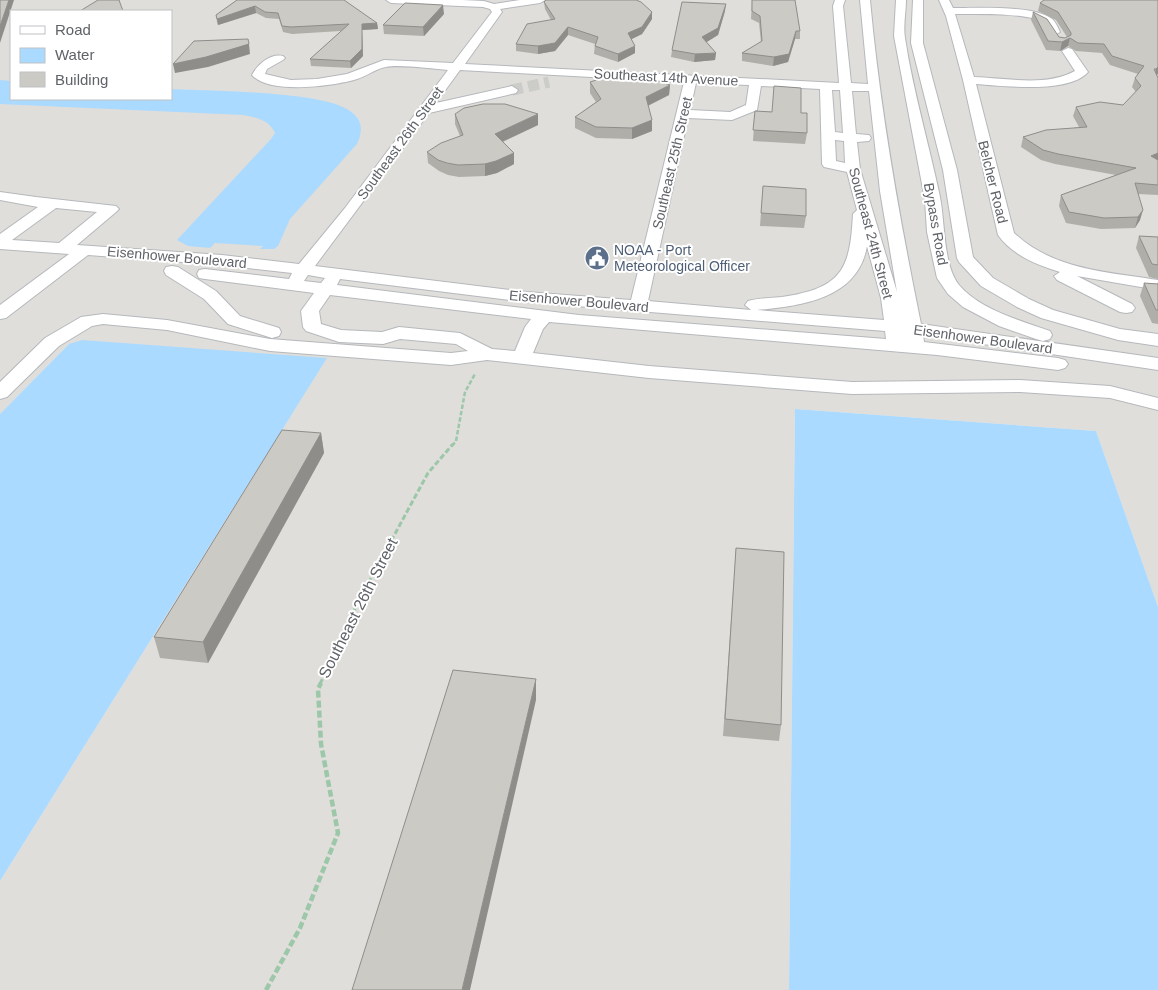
<svg xmlns="http://www.w3.org/2000/svg" width="1158" height="990" viewBox="0 0 1158 990" font-family="Helvetica,sans-serif">
  <style>
    .industrial { fill: #e0deda; fill-rule: evenodd }
    .water { fill: #aadaff }
    .lines { fill: none; stroke-linecap: round; stroke-linejoin: round }
    .minor-tunnel { stroke: #ccccc8; stroke-width: 11; stroke-dasharray: 11 5.5; stroke-linecap: butt }
    .minor-casing { stroke: #b5b8bc; stroke-width: 2 }
    .path-far2 { stroke: #9cc7a9; stroke-width: 2.5; stroke-dasharray: 4.5 2; stroke-linecap: butt }
    .path-far1 { stroke: #9cc7a9; stroke-width: 3; stroke-dasharray: 5.5 2.5; stroke-linecap: butt }
    .path { stroke: #9cc7a9; stroke-width: 4.5; stroke-dasharray: 7 3; stroke-linecap: butt }
    .minor { fill: #fff; fill-rule: evenodd }
    .wall { fill: #afaea9 }
    .shaded-wall { fill: #8f8d8a }
    .building { fill: #cccac5; stroke: #8f8d8a }
    .labels { text-anchor: middle; dominant-baseline: central; stroke-width: 4; stroke-linejoin: round; paint-order: stroke }
    .far-street-label { font-size: 14px; fill: #5f6368; stroke: #fff }
    .far-service-label { font-size: 14px; fill: #4e5e75; stroke: #fff; text-anchor: start }
    .street-label { font-size: 16px; fill: #5f6368; stroke: #fff }
  </style>
  <rect width="100%" height="100%" fill="#f1efe8"/>
  <path class="industrial" d="M0,0H1158V607L1096,431L795,409L789,990H0V881L326,359L69,344L0,414ZM11,11H171V99H11Z"/>
  <g class="water">
    <path d="M0,80L11,81V99H171V89C208,91 324,91 350,111C363,120 363,131 357,144L290,219L278,246L274,249H260L263,246L215,243L210,248L188,246L177,240L271,139L275,133C269,120 256,117 243,115L0,104Z"/>
    <path d="M82,340L327,358L0,881V414L69,344Z"/>
    <path d="M795,409L1096,431L1158,607V990H789Z"/>
  </g>
  <g class="lines">
    <path class="minor-tunnel" d="M512,90L549,82"/>
    <defs>
      <g id="minor">
        <path d="M386,0H462L484,1L494,4L520,0H545L540,3L500,9L502,12L465,64L839,83L833,6L835,0H845L843,6L851,83L868,84L860,0H870C880,109 899,216 921,324L1158,358V370L923,335L924,342L1058,358L1065,360L1068,364L1065,368L1058,370L937,355L549,322L543,329L533,353L649,366L852,382L1020,380L1110,386L1158,398V410L1110,398L1020,392L852,394L649,378L487,360L451,365L270,351L167,330L103,324L92,326L59,346L7,397L0,399V382L45,338L81,317L103,314L167,320L270,339L451,353L468,351L456,344L400,339L383,344L339,342L306,331L303,327L301,311L314,293L205,279L199,278L197,274L199,270L205,269L289,279L292,273L222,265L88,255L6,318L0,319V305L69,254L0,249V234L38,207L0,200V192L36,197L116,206L119,209L116,212L77,245L222,255L299,264L345,208L448,70C433,69 399,64 386,67C377,68 367,76 357,79C335,86 269,95 252,75C257,65 270,53 283,56L285,58L283,60L267,69L265,74L291,80L317,79L347,74L384,60L453,63L492,12L490,9L483,7L391,3ZM460,70L684,82L631,300L527,292L315,266L429,113L516,93L518,90L512,86L436,103ZM696,83L749,85L746,105L730,112L690,110ZM761,86L820,89L822,164L824,167L847,172L857,210L853,214C850,270 842,288 782,297C771,298 759,298 748,301L745,305L751,310L648,301L688,118L732,120L757,110ZM832,90H840L843,133L835,132ZM852,91H869L880,191L897,292L860,169L857,142L869,141L871,138L869,135L856,134ZM835,140L844,141L845,163L836,161ZM56,208L97,212L59,243L12,240ZM867,246L881,298L884,320L757,310C801,306 858,299 867,246ZM308,275L325,278L321,283L304,281ZM340,279L527,302L885,331L886,339L579,315L337,285ZM330,295L531,319L525,327L515,351L492,349L460,333L399,327L382,332L341,330L321,324L319,311Z"/>
        <path d="M896,0H906C906,12 903,26 905,38C913,91 929,144 940,197C945,222 943,265 959,285C979,309 1021,321 1050,331L1052,335L1050,339L1043,341L1036,339L999,326L963,307L948,294L937,278L927,232L925,200L894,36Z"/>
        <path d="M913,0H923V43L957,170L973,257L993,278L1029,299L1053,310L1120,329L1158,334V346L1118,340L1041,318L1017,307L981,286L959,262L957,258L943,170L911,43Z"/>
        <path d="M939,0H949L953,8C976,8 1034,5 1052,19C1056,22 1058,28 1060,32L1055,35L1051,34C1049,31 1048,27 1045,24C1032,12 974,14 955,14L974,77C1006,78 1046,87 1075,71L1062,51L1068,48L1072,49L1088,72C1069,94 1003,86 976,84L1014,233C1053,270 1108,272 1158,280V290L1077,276L1132,304L1135,308L1132,312L1126,313L1120,312L1057,280L1054,276L1060,272C1037,265 1012,255 998,235L963,80L946,16Z"/>
        <path d="M172,266L178,267L216,291L240,316L279,328L281,332L279,336L272,338L228,324L204,299L166,275L164,271L166,267Z"/>
      </g>
    </defs>
    <use href="#minor" class="minor-casing"/>
    <path class="path-far2" d="M452,446L456,441L465,392L475,374"/>
    <path class="path-far1" d="M320,684L359,600L428,473L453,444"/>
    <path class="path" d="M266,990L300,928L338,833L321,744L318,689L321,683"/>
    <use href="#minor" class="minor"/>
  </g>
  <g class="wall">
    <path d="M237,0L377,23L378,29L362,30L363,56L351,68L311,66L310,59L341,31L292,34L283,32L279,19L266,18L256,13L218,25L217,22L216,15Z"/>
    <path d="M752,0L800,31V39H795L788,62L773,66L742,61V53L761,42L759,23L751,19Z"/>
    <path d="M1158,0L1157,75L1158,77V195L1138,194L1140,220L1135,228L1101,229L1066,223L1059,206L1061,195L1116,175L1055,164L1041,160L1021,147L1023,137L1079,127L1073,116L1076,107L1123,105L1136,92L1132,87L1135,78L1138,74L1110,65L1102,53L1076,51L1068,46L1060,51L1046,50L1031,20L1033,12L1059,37L1065,38L1067,37L1056,20L1038,11L1040,3Z"/>
    <path d="M544,2L652,12V19L642,34L631,39L635,53L618,62L594,54L595,44L568,35L555,51L538,54L516,51V44L551,20L545,9Z"/>
    <path d="M725,11L718,35L706,42L716,53L715,60L694,62L671,57L672,50Z"/>
    <path d="M444,14L424,36L384,34L383,25Z"/>
    <path d="M590,82L670,85L669,95L648,106L652,131L632,139L596,138L575,128V117L596,102L590,93Z"/>
    <path d="M755,111L801,113L807,133L805,144L753,141Z"/>
    <path d="M455,114L538,125L503,142L514,153V164L497,173L485,176L459,177L448,175L439,171L428,163L427,152L460,136L455,124Z"/>
    <path d="M763,186L806,216L804,228L760,226Z"/>
    <path d="M1139,236L1158,237V279L1149,277L1136,248Z"/>
    <path d="M1158,282V324L1152,323L1140,296L1144,283L1157,284Z"/>
    <path d="M321,433L324,453L208,663L160,658L154,637Z"/>
    <path d="M736,548L781,725L779,741L723,736Z"/>
  </g>
  <g class="shaded-wall">
    <path d="M9,0H14L0,43V26Z"/>
    <path d="M726,4L725,11L718,35L702,45V37Z"/>
    <path d="M443,5L444,14L424,36L423,27Z"/>
    <path d="M255,6L256,13L218,25L217,19Z"/>
    <path d="M652,12V19L642,34L628,41V33Z"/>
    <path d="M377,23L378,29L362,30L363,56L351,68L350,61L362,24Z"/>
    <path d="M568,27V35L555,51L538,54V46Z"/>
    <path d="M796,31L795,39L788,62L773,66L774,57Z"/>
    <path d="M1070,38L1068,46L1060,51L1062,42Z"/>
    <path d="M249,44L250,54L208,67L175,73L173,64Z"/>
    <path d="M635,46V53L618,62V54Z"/>
    <path d="M716,53L715,60L694,62L695,54Z"/>
    <path d="M1158,67V74L1154,78L1156,69Z"/>
    <path d="M670,85L669,95L645,107L646,97Z"/>
    <path d="M538,114V125L495,145V134Z"/>
    <path d="M652,120V131L632,139V128Z"/>
    <path d="M514,153V164L497,173L485,176V164Z"/>
    <path d="M1158,153V162L1151,156Z"/>
    <path d="M1143,210L1140,220L1135,228L1138,217Z"/>
    <path d="M321,433L324,453L208,663L203,642Z"/>
    <path d="M536,679V700L470,990H462Z"/>
  </g>
  <g class="building">
    <path d="M0,0H9L0,26Z"/>
    <path d="M98,0H119L123,11H80Z"/>
    <path d="M237,0H344L377,23L362,24V49L350,61L310,59L349,24L291,27L282,26L278,13L265,12L255,6L217,19L216,15Z"/>
    <path d="M546,0H636L641,2L652,12L642,27L628,33L635,46L618,54L595,46L598,37L568,27L555,43L538,46L516,44L527,24L555,19L544,2Z"/>
    <path d="M752,0H795L800,31H796L789,54L774,57L742,53L762,41L760,16L752,11Z"/>
    <path d="M1044,0H1158V67L1156,69H1154L1158,78V153L1151,156L1158,160V185L1135,183L1143,210L1138,217L1104,218L1069,212L1061,195L1136,168L1058,154L1043,150L1023,137L1046,130L1087,127L1076,107L1100,102L1123,105L1141,86L1135,78L1144,66L1112,56L1104,44L1078,43L1070,38L1062,42L1048,41L1033,12L1047,19L1059,37L1065,38L1071,35V33L1058,12L1040,3Z"/>
    <path d="M682,2L726,4L718,28L702,37L716,53L695,54L672,50Z"/>
    <path d="M405,3L443,5L423,27L383,25Z"/>
    <path d="M248,39L249,44L206,57L173,64L194,41Z"/>
    <path d="M619,73L646,77L670,85L646,97L652,120L632,128L596,127L575,117L601,99L590,82Z"/>
    <path d="M774,86L801,88V113H807V133L753,130L755,111L772,112Z"/>
    <path d="M483,104H505L538,114L495,134L514,153L496,161L485,164L458,165L447,163L438,160L427,152L441,143L463,135L455,114L464,108Z"/>
    <path d="M763,186L806,189V216L761,213Z"/>
    <path d="M1139,236L1158,237V265L1152,264Z"/>
    <path d="M1144,283L1158,284V310H1156Z"/>
    <path d="M282,430L321,433L203,642L154,637Z"/>
    <path d="M736,548L784,552L781,725L725,719Z"/>
    <path d="M453,670L536,679L462,990H352Z"/>
  </g>
  <defs>
    <symbol id="civic-disc" viewBox="-11 -11 22 22"><circle r="9.5" fill="#5c6f8a" stroke="#fff"/><path d="M-.6-6.5H3V-4.5H.6V-3L4-1V1h2V6H-6V1h2V-1L-.6-3ZM-1.2 2.5V6h2.4V2.5Z" fill="#fff"/></symbol>
  </defs>
  <g fill-rule="evenodd">
    <use href="#civic-disc" x="583" y="244" width="28" height="28"/>
  </g>
  <g class="labels">
    <g class="far-street-label">
      <text transform="translate(666 77) rotate(3)">Southeast 14th Avenue</text>
      <text transform="translate(400 143) rotate(-54)">Southeast 26th Street</text>
      <text transform="translate(672 163) rotate(-77)">Southeast 25th Street</text>
      <text transform="translate(993 182) rotate(76)">Belcher Road</text>
      <text transform="translate(936 224) rotate(80)">Bypass Road</text>
      <text transform="translate(871 233) rotate(75)">Southeast 24th Street</text>
      <text transform="translate(177 257) rotate(5)">Eisenhower Boulevard</text>
      <text transform="translate(579 301) rotate(5)">Eisenhower Boulevard</text>
      <text transform="translate(983 339) rotate(8)">Eisenhower Boulevard</text>
    </g>
    <g class="far-service-label">
      <text x="614" y="250">NOAA - Port<tspan x="614" dy="16">Meteorological Officer</tspan></text>
    </g>
    <g class="street-label">
      <text transform="translate(358 608) rotate(-63)">Southeast 26th Street</text>
    </g>
  </g>
  <rect x="10" y="10" width="162" height="90" fill="#ffffff" stroke="#bfc1c3"/>
  <rect x="20" y="26" width="25" height="8" fill="#ffffff" stroke="#bfc1c3"/>
  <text x="55" y="35" font-size="15" fill="#5f6368">Road</text>
  <rect x="20" y="48" width="25" height="15" fill="#aadaff" stroke="#bfc1c3"/>
  <text x="55" y="60" font-size="15" fill="#5f6368">Water</text>
  <rect x="20" y="72" width="25" height="15" fill="#cccac5" stroke="#bfc1c3"/>
  <text x="55" y="85" font-size="15" fill="#5f6368">Building</text>
</svg>
